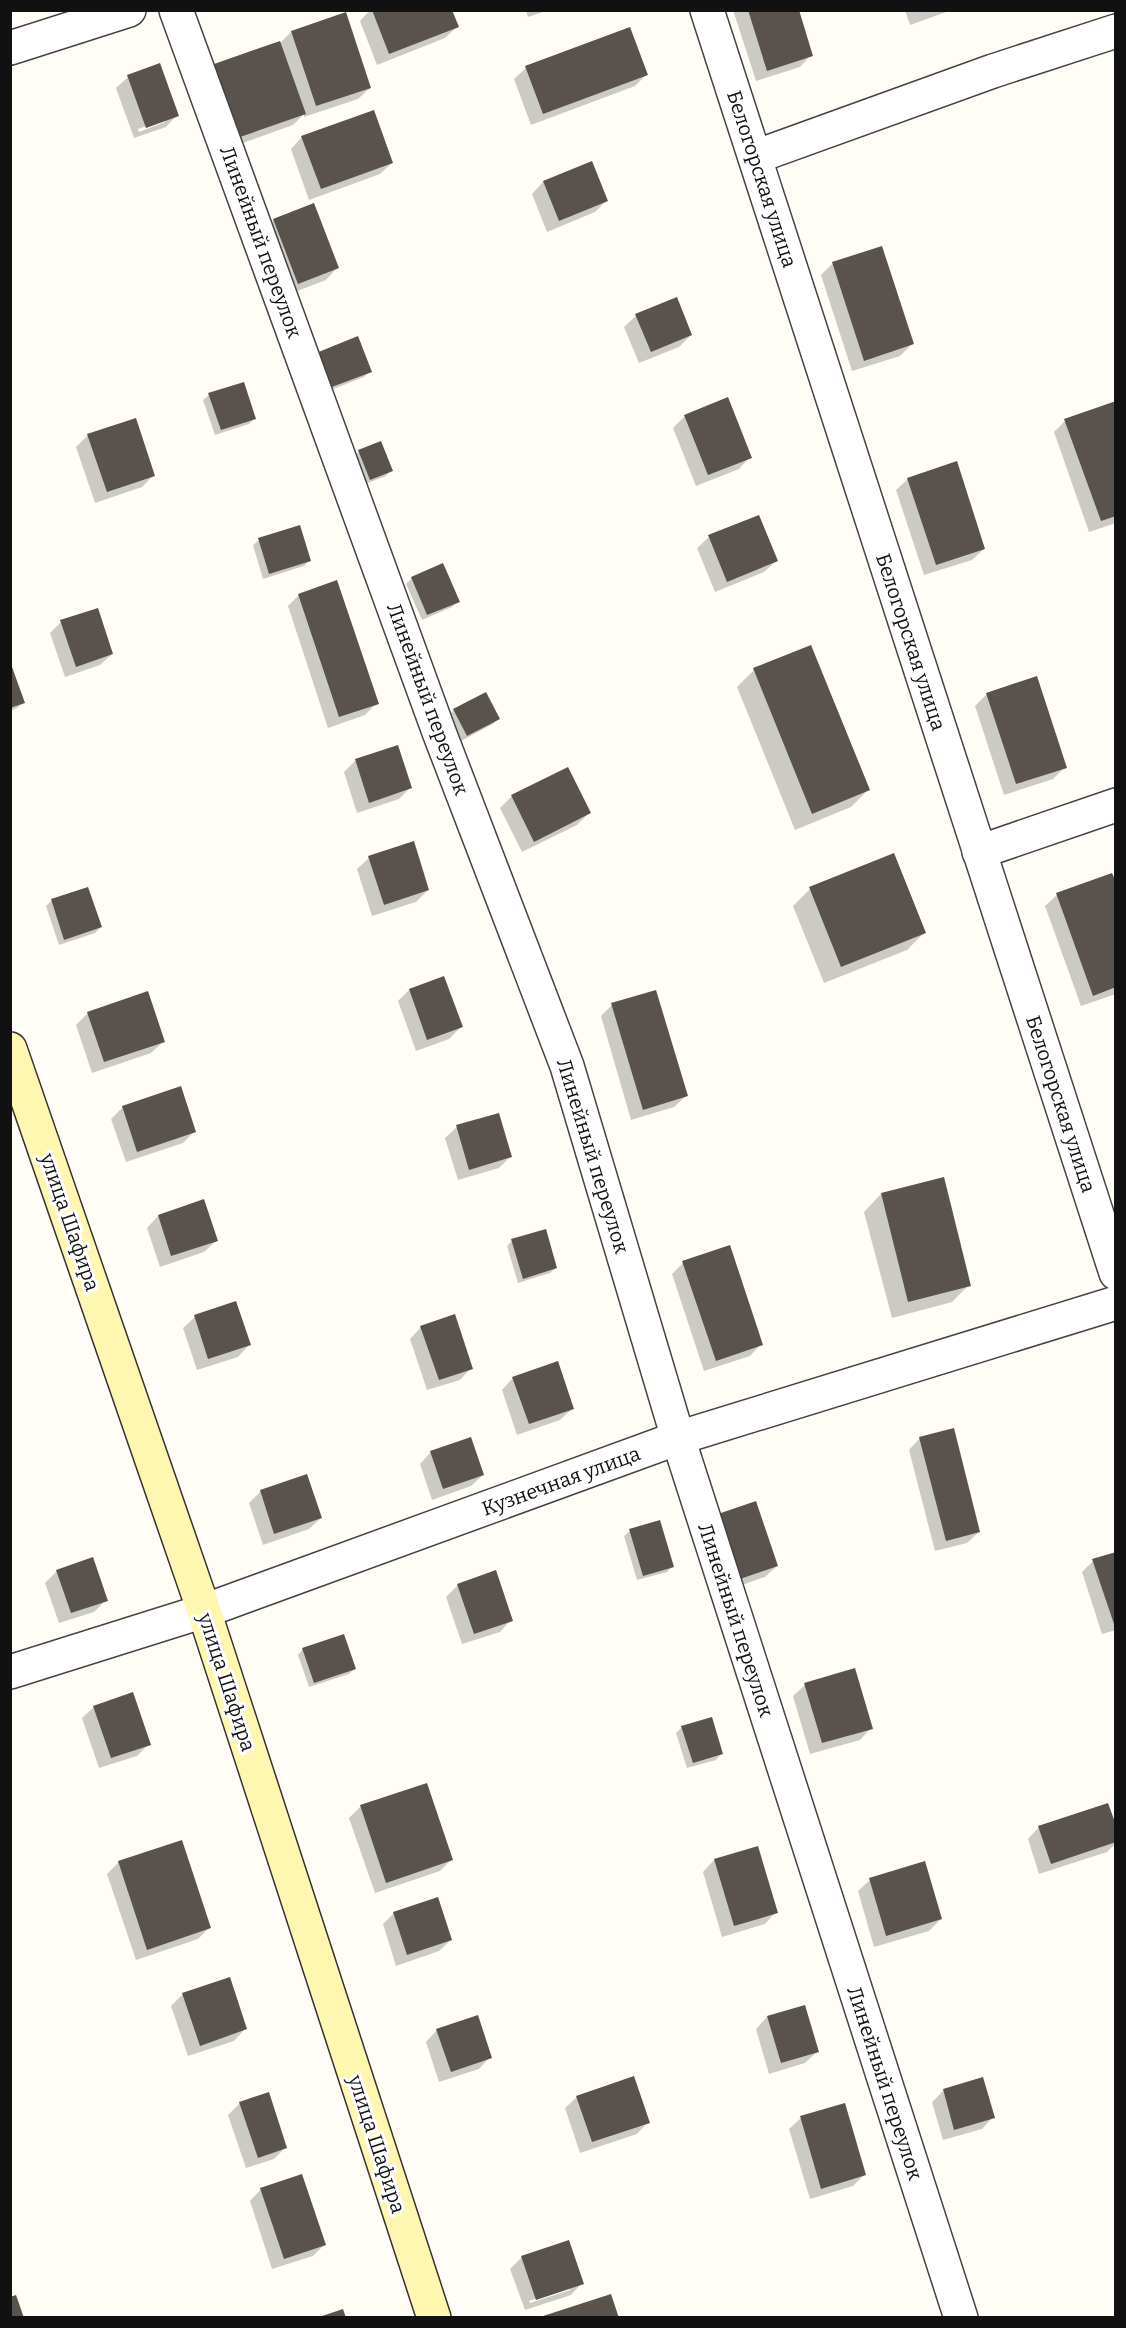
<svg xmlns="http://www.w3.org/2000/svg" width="1126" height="2328" viewBox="0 0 1126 2328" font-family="Bitter,serif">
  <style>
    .shadow { fill: #0003; fill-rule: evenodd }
    .building { fill: #5a524d }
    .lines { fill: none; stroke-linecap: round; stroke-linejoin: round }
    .street-casing { stroke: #444; stroke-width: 36 }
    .secondary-casing { stroke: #333; stroke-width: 36 }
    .street { stroke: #fff; stroke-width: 33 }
    .secondary { stroke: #fff6b0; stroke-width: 33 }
    .labels { text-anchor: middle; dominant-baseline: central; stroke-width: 6; stroke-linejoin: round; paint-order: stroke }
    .street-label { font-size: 20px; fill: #111; stroke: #fff }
  </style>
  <rect width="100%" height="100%" fill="#fffdf5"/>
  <g class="shadow">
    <path d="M370,10H450L457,27L445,38L377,65L360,21Z"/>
    <path d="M526,10H549L528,17Z"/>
    <path d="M733,10H797L811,55L800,67L756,81Z"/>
    <path d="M905,10H952L910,25Z"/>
    <path d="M629,29L647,74L635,86L531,125L514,79L526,68Z"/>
    <path d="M291,32L370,88L358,99L304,117V114L293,125L229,148L203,77L215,65L279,44Z"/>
    <path d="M128,77L177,115L166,127L134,138L116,88ZM165,119V122L139,132L138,129Z"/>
    <path d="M302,137L392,163L380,174L309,200L291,149Z"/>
    <path d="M591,163L606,201L595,212L547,232L532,194L543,182Z"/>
    <path d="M274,220L337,268L326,280L287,295L262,231Z"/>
    <path d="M833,263L912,344L900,356L852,371L821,275Z"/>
    <path d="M636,316L691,335L679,347L639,363L624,327Z"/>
    <path d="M311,360L370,371L364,377L323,393Z"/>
    <path d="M209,395L254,419L249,424L215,435L203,400Z"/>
    <path d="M1116,403V523L1089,532L1054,432L1065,421Z"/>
    <path d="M685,416L750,457L739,469L696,486L673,428Z"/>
    <path d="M88,435L154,475L142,487L95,503L76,447Z"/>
    <path d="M359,451L391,470L386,476L365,484L354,457Z"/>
    <path d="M908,479L984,549L972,560L924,575L896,490Z"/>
    <path d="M709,537L776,561L764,572L715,592L697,548Z"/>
    <path d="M259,540L310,560L304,566L263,579L253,545Z"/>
    <path d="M412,578L458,601L452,607L422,620L406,584Z"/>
    <path d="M299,595L377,703L365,715L328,728L288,606Z"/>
    <path d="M61,622L112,654L100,665L65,677L50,633Z"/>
    <path d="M10,670L23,703L17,708L10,711Z"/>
    <path d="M754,670L868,790L851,807L795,830L737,687Z"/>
    <path d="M485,694L498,718L493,724L461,741L448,716L454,710Z"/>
    <path d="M987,694L1065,767L1053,779L1004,795L975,706Z"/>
    <path d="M397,747L410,788L399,799L357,813L344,772L355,761Z"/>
    <path d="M512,796L589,813L577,825L522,852L500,808Z"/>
    <path d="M893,855L924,933L907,950L824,983L793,906L810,889Z"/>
    <path d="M369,858L428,890L416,902L372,916L357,869Z"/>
    <path d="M1116,886V994L1081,1006L1045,906L1057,895Z"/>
    <path d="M52,900L101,927L95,933L59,945L46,906Z"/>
    <path d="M409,990L461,1027L449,1039L416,1051L398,1001Z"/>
    <path d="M612,1005L686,1096L674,1107L631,1120L601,1016Z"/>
    <path d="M88,1013L163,1042L151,1053L92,1073L76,1025Z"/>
    <path d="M123,1107L194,1132L183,1143L126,1162L111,1119Z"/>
    <path d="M457,1127L511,1156L499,1168L458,1180L445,1138Z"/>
    <path d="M942,1179L969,1285L952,1302L892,1318L864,1212L881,1194Z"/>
    <path d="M158,1216L216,1241L204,1252L160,1267L147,1228Z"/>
    <path d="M512,1241L556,1268L550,1273L518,1283L507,1246Z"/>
    <path d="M683,1263L761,1344L750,1356L704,1371L672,1274Z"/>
    <path d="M195,1317L249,1345L238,1357L197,1370L183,1328Z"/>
    <path d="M421,1327L471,1368L460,1380L427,1390L410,1339Z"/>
    <path d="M513,1378L572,1409L560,1420L517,1435L502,1390Z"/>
    <path d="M920,1438L979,1532L967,1543L935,1551L909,1450Z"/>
    <path d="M431,1452L483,1475L471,1486L432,1500L420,1464Z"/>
    <path d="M261,1491L321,1518L309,1529L263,1545L249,1503Z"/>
    <path d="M755,1503L777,1566L765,1577L728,1590Z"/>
    <path d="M630,1531L673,1566L667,1572L637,1580L624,1536Z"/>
    <path d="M1116,1553V1630L1102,1634L1082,1572L1093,1561Z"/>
    <path d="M57,1571L106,1600L94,1612L59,1623L45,1583Z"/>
    <path d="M458,1585L511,1620L500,1632L462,1644L446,1597Z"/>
    <path d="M303,1649L354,1669L349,1674L309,1687L298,1655Z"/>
    <path d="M805,1685L871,1728L860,1740L810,1754L793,1696Z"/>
    <path d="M94,1707L149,1744L137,1756L99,1768L82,1718Z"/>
    <path d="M682,1727L721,1754L716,1760L687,1768L676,1733Z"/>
    <path d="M361,1806L451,1860L440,1871L375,1893L349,1818Z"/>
    <path d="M1039,1827L1116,1830V1843L1107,1852L1039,1874L1028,1839Z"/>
    <path d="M714,1860L776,1912L765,1924L722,1937L703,1872Z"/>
    <path d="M119,1862L210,1927L198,1939L136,1960L107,1874Z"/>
    <path d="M870,1880L941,1919L929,1931L874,1947L858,1891Z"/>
    <path d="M394,1913L451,1940L439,1951L396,1966L383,1924Z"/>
    <path d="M183,1994L245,2029L234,2041L188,2056L171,2006Z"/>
    <path d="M767,2017L817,2052L805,2063L769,2074L756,2029Z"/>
    <path d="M437,2030L490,2057L479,2069L439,2082L426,2042Z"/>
    <path d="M982,2079L993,2117L982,2129L943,2140L932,2102L943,2091Z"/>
    <path d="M577,2097L648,2122L637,2134L580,2153L565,2108Z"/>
    <path d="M240,2103L286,2147L274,2159L246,2168L228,2115Z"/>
    <path d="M801,2118L864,2175L853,2186L810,2199L789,2129Z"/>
    <path d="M261,2189L325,2244L313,2256L272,2269L250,2201Z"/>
    <path d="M522,2257L582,2283L571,2295L525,2310L510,2269ZM570,2287V2290L530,2303L529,2301Z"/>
  </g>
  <g class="building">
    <path d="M372,10H452L459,27L389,54Z"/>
    <path d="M748,10H799L813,56L767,71Z"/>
    <path d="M346,12L371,88L316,106L291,31Z"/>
    <path d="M630,27L648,75L543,114L525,66Z"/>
    <path d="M280,41L306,114L240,137L214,64Z"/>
    <path d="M160,63L179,116L146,128L127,75Z"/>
    <path d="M374,110L393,163L321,189L301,136Z"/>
    <path d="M592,161L608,201L559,221L543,181Z"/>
    <path d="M314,203L339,268L298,284L273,219Z"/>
    <path d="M882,246L914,344L864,361L832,262Z"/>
    <path d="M677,297L692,335L651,352L635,314Z"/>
    <path d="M358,336L372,372L329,388L316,353Z"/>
    <path d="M244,382L256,419L221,430L208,393Z"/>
    <path d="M728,397L752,458L708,475L684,415Z"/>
    <path d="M1116,401V516L1101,521L1064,419Z"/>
    <path d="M136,418L155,476L107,492L87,434Z"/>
    <path d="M381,441L393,471L370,480L358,450Z"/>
    <path d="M957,461L985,549L936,565L907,478Z"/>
    <path d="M759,515L778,561L727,582L708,535Z"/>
    <path d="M300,525L311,561L269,574L258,538Z"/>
    <path d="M443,563L460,602L427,615L411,577Z"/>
    <path d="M337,580L379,704L339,717L298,594Z"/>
    <path d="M98,608L113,654L76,667L60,620Z"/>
    <path d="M811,645L870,790L812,814L753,668Z"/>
    <path d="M12,667L25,703L10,708V668Z"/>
    <path d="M1037,676L1067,768L1016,784L986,693Z"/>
    <path d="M486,692L500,719L467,736L453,709Z"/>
    <path d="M398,745L412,788L369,803L355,759Z"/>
    <path d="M568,767L591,813L534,842L511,795Z"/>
    <path d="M414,841L429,890L384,905L368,856Z"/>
    <path d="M894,853L926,933L841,967L809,887Z"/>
    <path d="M1112,873L1116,882V987L1093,996L1056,893Z"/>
    <path d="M88,887L102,927L64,940L51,899Z"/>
    <path d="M444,976L463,1027L427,1040L409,989Z"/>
    <path d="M656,990L688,1096L643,1110L611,1003Z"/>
    <path d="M148,991L165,1042L104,1062L87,1012Z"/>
    <path d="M181,1086L196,1132L137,1152L122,1106Z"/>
    <path d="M499,1113L512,1157L469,1170L456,1125Z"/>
    <path d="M944,1177L971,1286L908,1302L881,1193Z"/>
    <path d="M204,1199L218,1241L171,1256L158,1215Z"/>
    <path d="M546,1229L557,1268L523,1279L511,1239Z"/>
    <path d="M730,1245L763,1345L716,1361L682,1261Z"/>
    <path d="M236,1301L251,1345L208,1359L194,1315Z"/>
    <path d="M455,1314L473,1369L439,1380L420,1326Z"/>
    <path d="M558,1361L574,1409L529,1424L512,1377Z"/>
    <path d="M954,1428L980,1532L946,1541L919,1437Z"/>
    <path d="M471,1437L484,1475L443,1489L430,1451Z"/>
    <path d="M307,1474L322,1518L274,1534L260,1490Z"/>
    <path d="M756,1501L778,1566L740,1579L718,1514Z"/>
    <path d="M660,1520L674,1567L643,1576L629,1529Z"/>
    <path d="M1116,1552V1627H1115L1092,1559Z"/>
    <path d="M93,1557L108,1601L71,1613L56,1570Z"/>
    <path d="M496,1570L513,1621L474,1634L457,1584Z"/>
    <path d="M344,1634L356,1669L314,1683L302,1648Z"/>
    <path d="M855,1668L873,1729L822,1743L804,1683Z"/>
    <path d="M133,1692L151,1745L111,1758L93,1706Z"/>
    <path d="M712,1717L723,1754L693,1763L681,1726Z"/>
    <path d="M427,1783L453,1860L386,1883L360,1805Z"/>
    <path d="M1108,1803L1116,1825V1842L1051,1864L1038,1826Z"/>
    <path d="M182,1840L211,1928L147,1950L118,1861Z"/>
    <path d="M758,1846L778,1913L734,1926L714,1859Z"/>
    <path d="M925,1861L942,1919L886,1936L869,1878Z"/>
    <path d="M438,1897L452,1940L407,1955L393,1912Z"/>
    <path d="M230,1977L247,2029L200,2046L182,1993Z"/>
    <path d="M805,2005L819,2052L781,2063L767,2016Z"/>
    <path d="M478,2015L492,2058L451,2072L436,2029Z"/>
    <path d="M634,2076L650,2123L592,2142L576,2096Z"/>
    <path d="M983,2077L995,2118L954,2130L943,2089Z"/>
    <path d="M269,2092L287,2148L258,2158L239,2102Z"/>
    <path d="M845,2103L866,2175L821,2189L800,2116Z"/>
    <path d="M302,2174L326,2245L284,2259L260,2188Z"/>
    <path d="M569,2240L584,2284L536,2300L521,2256Z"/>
    <path d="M611,2294L619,2318H540V2317Z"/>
    <path d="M16,2295L24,2318H10V2297Z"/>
    <path d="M343,2309L346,2318H319V2317Z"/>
  </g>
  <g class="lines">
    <defs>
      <g id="street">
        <path d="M176,10L439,732L567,1066L678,1438L961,2318"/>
        <path d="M707,10L1116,1273"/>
        <path d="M10,48L129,10"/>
        <path d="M755,157L993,71L1116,31"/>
        <path d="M979,852L1116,805"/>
        <path d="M10,1672L204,1611L678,1438L1116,1303"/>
      </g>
      <path id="secondary" d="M10,1049L204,1611L434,2318"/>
    </defs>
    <use href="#street" class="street-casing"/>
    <use href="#secondary" class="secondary-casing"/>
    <use href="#street" class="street"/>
    <use href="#secondary" class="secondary"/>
  </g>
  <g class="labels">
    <g class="street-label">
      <text transform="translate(762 179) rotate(72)">Белогорская улица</text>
      <text transform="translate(261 242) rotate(70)">Линейный переулок</text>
      <text transform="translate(911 642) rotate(72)">Белогорская улица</text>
      <text transform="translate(428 699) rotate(70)">Линейный переулок</text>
      <text transform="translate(1061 1104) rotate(72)">Белогорская улица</text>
      <text transform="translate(593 1156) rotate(73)">Линейный переулок</text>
      <text transform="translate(70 1222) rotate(71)">улица Шафира</text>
      <text transform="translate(561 1481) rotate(-20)">Кузнечная улица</text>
      <text transform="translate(736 1620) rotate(72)">Линейный переулок</text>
      <text transform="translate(227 1682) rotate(72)">улица Шафира</text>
      <text transform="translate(885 2083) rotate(72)">Линейный переулок</text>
      <text transform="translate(377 2144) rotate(72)">улица Шафира</text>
    </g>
  </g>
  <rect width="1126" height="2328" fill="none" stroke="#111111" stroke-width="24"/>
</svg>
